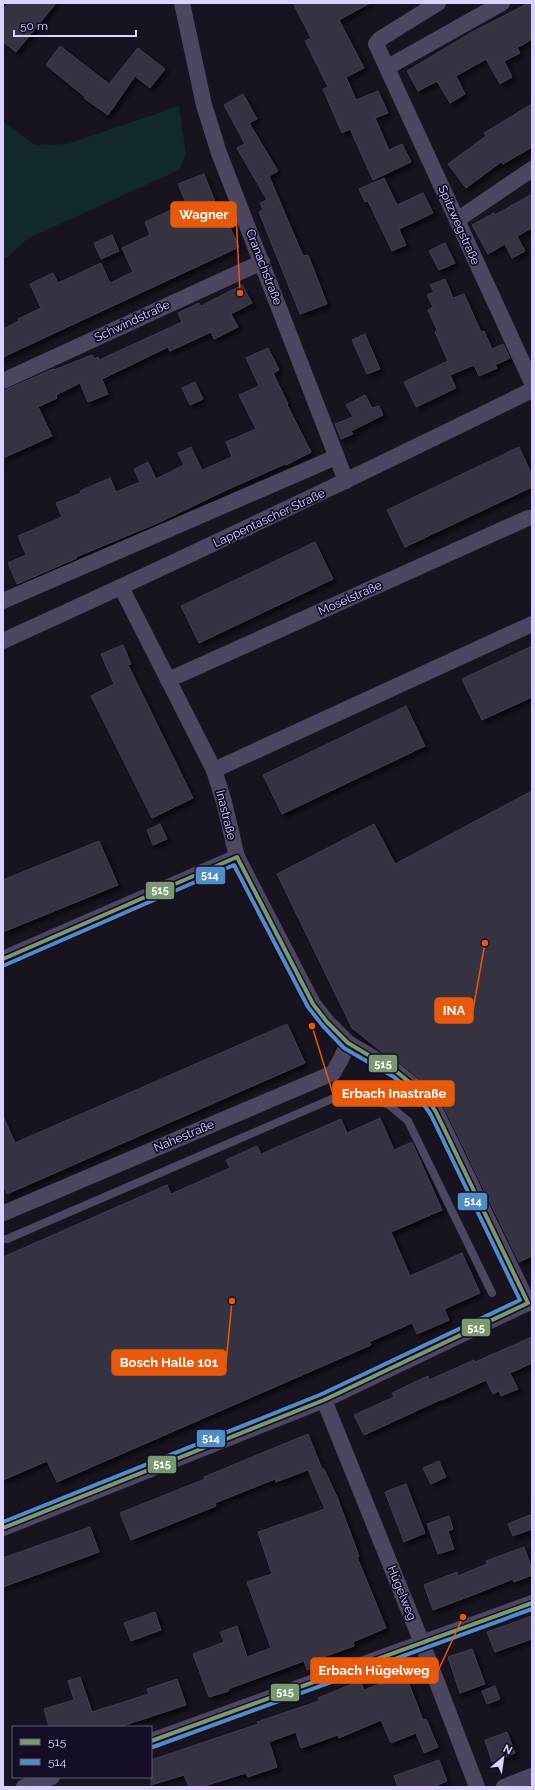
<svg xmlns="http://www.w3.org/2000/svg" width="535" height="1790" viewBox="0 0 535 1790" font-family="Raleway,sans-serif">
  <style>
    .green { fill: #11282d }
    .building { fill: #363042; stroke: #443c54; filter: url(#shadow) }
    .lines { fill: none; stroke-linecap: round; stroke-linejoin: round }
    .service { stroke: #4c4660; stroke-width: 8 }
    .minor { stroke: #4c4660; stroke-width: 16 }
    .bus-1-casing { stroke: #150d25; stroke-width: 7 }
    .bus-2-casing { stroke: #150d25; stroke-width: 7 }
    .bus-1 { stroke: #799a71; stroke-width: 4 }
    .bus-2 { stroke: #508dc6; stroke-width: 4 }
    .labels { text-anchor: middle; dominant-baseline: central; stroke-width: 3.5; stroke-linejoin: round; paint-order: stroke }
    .street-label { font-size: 12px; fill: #ddd1ff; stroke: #150d25 }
    .leader { fill: none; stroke: #e8590c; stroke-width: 1.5 }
    .callout-dot { fill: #e8590c; stroke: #150d25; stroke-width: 1.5 }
    .callout { fill: #e8590c; stroke: #e8590c; stroke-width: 1.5 }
    .callout-label { font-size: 13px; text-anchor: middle; font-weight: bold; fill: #fff }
    .line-badge { stroke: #150d25; stroke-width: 1.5 }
    .badge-label { font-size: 11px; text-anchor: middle; font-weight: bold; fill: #fff }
  </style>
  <defs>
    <filter id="shadow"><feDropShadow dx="3.5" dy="3.5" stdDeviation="2" flood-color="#0009"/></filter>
  </defs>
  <rect width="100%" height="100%" fill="#17131f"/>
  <path class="green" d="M179,106L186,154L179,170L27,239L8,257L3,259V122L35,145L67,144Z"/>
  <g class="building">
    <path d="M8,3H56L16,52L3,42V10Z"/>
    <path d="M293,3H370L339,20L364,68L346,77L356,100L378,91L388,113L375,118L389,150L402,144L411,162L373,180L350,129L342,133L323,89L328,87L305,41L311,38Z"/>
    <path d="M529,3H532V39L517,48L520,53L504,61L512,77L500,84L486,59L456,76L465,94L450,103L437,81L418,91L407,71L474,31Z"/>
    <path d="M60,46L109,84L138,48L165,69L150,88L135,76L108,115L84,98L85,97L46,65Z"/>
    <path d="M243,94L257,119L249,123L278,171L269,176L303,256L308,255L327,304L300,314L259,212L263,210L260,203L267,200L237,148L245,144L224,105Z"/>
    <path d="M532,104V147L503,164L501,162L466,188L448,164L486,136L484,133Z"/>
    <path d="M204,174L225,227L229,225L239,247L3,357V329L19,321L18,319L41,308L30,284L53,273L58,283L101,263L110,283L133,272L122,248L150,235L145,222L186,203L178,184Z"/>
    <path d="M384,178L397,205L423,193L433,213L399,229L406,245L392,251L368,201L365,202L359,189Z"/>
    <path d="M532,194V228L517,236L525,251L512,258L505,244L488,254L472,225L494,213L495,215Z"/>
    <path d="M112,235L119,251L101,259L94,243Z"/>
    <path d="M445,243L455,263L439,270L429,251Z"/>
    <path d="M445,279L453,298L464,294L481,332L484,331L492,349L503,344L510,358L495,365L497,368L479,376L474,365L450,375L456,388L416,407L404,382L448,361L435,332L437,330L428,310L433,307L427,295L434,292L430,285Z"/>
    <path d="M242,285L252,303L231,314L238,327L214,339L211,332L170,351L168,347L102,379L108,394L88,402L80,383L56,395L57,398L38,407L52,436L3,458V391L53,369L54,370L92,355L94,359L98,357L99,360L182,322L178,313L199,303L201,306Z"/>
    <path d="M365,334L380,369L367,374L352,340Z"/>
    <path d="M268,348L279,370L273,373L288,404L287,405L311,452L286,465L285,464L222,492L160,522L76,557L77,558L17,584L8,563L26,555L18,536L62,517L56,503L81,493L80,491L110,478L116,492L140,482L134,469L148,462L156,479L184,465L178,453L191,447L202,470L232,457L226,442L256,429L239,395L259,386L246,358Z"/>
    <path d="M195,382L203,399L190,405L182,388Z"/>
    <path d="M365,395L372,408L379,406L383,415L351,431L353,434L341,439L335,424L353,417L346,405Z"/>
    <path d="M519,447L532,475V487L405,547L387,510Z"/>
    <path d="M315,542L333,579L199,643L181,606Z"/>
    <path d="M123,645L131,664L128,665L193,798L152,818L91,696L114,684L101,654Z"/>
    <path d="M532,646V697L482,720L462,679Z"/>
    <path d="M406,706L425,746L282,814L263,775Z"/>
    <path d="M532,791V1256L519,1262L444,1107L431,1088L403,1065L382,1052L352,1028L277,874L374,824L395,864Z"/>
    <path d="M160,824L167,839L153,845L147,830Z"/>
    <path d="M99,841L118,885L3,932V880Z"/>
    <path d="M287,1024L305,1063L7,1194L3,1184V1116L15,1143Z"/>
    <path d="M380,1118L394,1150L412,1142L442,1210L391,1232L410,1276L462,1253L480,1293L444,1309L449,1320L417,1334L412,1323L369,1342L371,1345L57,1482L47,1461L3,1480V1257L167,1185L171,1194L230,1168L226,1160L257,1146L261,1154L341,1119L347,1133Z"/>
    <path d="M532,1337V1363L510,1373L518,1389L501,1396L499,1391L493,1394L486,1380L442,1400V1399L364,1435L354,1415L394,1397L392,1393L428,1376L429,1380L474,1360L475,1362Z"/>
    <path d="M308,1434L322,1469H324L337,1497L359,1556L357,1557L386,1628L353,1642L354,1646L318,1659L320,1666L307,1670L304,1661L228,1689L229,1691L209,1697L193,1654L224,1642L220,1632L237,1626L247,1657L271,1648L247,1582L272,1574L258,1532L325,1509L308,1470L276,1482L275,1479L215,1503L216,1506L131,1540L120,1513L205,1479L204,1477Z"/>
    <path d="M439,1461L446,1477L431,1484L423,1468Z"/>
    <path d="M406,1484L425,1533L404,1542L385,1492Z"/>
    <path d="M532,1514V1529L513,1536L508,1524Z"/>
    <path d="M449,1516L453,1529L448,1531L454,1549L438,1554L427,1524Z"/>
    <path d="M90,1527L99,1552L3,1587V1558Z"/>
    <path d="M524,1547L532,1569V1575L514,1582L513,1579L473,1595L433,1610L424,1585L457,1572L458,1576L487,1564L486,1561Z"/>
    <path d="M155,1612L161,1630L131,1641L124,1623Z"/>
    <path d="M532,1616V1639L495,1652L487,1632Z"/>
    <path d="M472,1649L485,1684L460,1693L448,1657Z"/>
    <path d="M405,1674L423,1720L426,1719L438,1747L424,1753L416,1733L391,1743L381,1720L339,1738L338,1735L301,1748L296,1732L269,1742L277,1767L248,1777L246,1773L201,1787H189L184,1775L151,1785V1760L258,1724L257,1722L319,1701L318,1698L360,1681L364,1690Z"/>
    <path d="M80,1677L92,1712L149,1694L147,1689L177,1679L186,1705L119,1727H49L44,1709L74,1700L68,1681Z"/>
    <path d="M495,1686L500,1699L487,1704L482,1691Z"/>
    <path d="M507,1732L515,1753L492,1762L485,1740Z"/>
    <path d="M439,1760L447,1781L433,1787H398L394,1776Z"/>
  </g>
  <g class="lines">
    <path class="service" d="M3,1239H7L341,1095H366L389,1105L408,1121L492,1293"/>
    <g class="minor">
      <path d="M182,3L204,105L219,153L346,481"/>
      <path d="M438,3L380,39L376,44L532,383"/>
      <path d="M388,67L502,3"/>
      <path d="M457,220L532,169"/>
      <path d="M3,381L262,262"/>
      <path d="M121,587L214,770L224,802L237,857L313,1004L327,1022L348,1043L397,1072L425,1095L436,1112L528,1303"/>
      <path d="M3,601L336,457"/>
      <path d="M3,641C181,560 357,476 532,390"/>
      <path d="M168,680L528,518H532"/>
      <path d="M214,770L532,624"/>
      <path d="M3,959L237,857"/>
      <path d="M4,1213L333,1073L341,1059L348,1043"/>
      <path d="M324,1400L422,1643L477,1787"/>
      <path d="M3,1528L324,1400L532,1301"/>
      <path d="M151,1741L532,1603"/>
      <path d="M24,1787L52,1777"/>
      <path d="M504,1787L532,1776"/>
    </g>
    <defs>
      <g id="bus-1">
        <path d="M3,959L237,857L313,1004L327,1022L348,1043L397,1072L425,1095L436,1112L528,1303L324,1400L3,1528"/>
        <path d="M151,1741L532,1603"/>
      </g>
      <g id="bus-2">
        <path d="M3,1522L322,1394L520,1300L431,1115L420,1099L394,1077L344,1048L323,1026L308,1007L234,865L5,965"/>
        <path d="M153,1747L532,1609"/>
      </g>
    </defs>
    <use href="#bus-1" class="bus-1-casing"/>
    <use href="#bus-2" class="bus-2-casing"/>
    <use href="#bus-1" class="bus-1"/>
    <use href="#bus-2" class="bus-2"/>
  </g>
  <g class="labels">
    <g class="street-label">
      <text transform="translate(459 225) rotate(66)">Spitzwegstraße</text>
      <text transform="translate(264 267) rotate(69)">Cranachstraße</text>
      <text transform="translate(132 321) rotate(-25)">Schwindstraße</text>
      <text transform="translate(269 518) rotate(-25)">Lappentascher Straße</text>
      <text transform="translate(350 598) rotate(-24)">Moselstraße</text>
      <text transform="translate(226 815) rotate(76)">Inastraße</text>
      <text transform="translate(184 1136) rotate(-23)">Nahestraße</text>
      <text transform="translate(402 1593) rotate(68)">Hügelweg</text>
    </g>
  </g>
  <path class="leader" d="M240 293L236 214M485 943L473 1010M312 1026L333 1094M232 1301L226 1363M463 1617L438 1671"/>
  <g class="callout-dot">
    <circle cx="240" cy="293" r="4"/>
    <circle cx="485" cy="943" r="4"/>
    <circle cx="312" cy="1026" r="4"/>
    <circle cx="232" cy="1301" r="4"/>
    <circle cx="463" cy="1617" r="4"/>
  </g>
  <g class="callout">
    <rect x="171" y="202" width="65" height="25" rx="4"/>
    <rect x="435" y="998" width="38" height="25" rx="4"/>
    <rect x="333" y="1081" width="121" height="25" rx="4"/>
    <rect x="112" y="1350" width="114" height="25" rx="4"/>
    <rect x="311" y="1658" width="127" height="25" rx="4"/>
  </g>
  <g class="callout-label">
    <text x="204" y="219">Wagner</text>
    <text x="454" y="1015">INA</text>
    <text x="394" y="1098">Erbach Inastraße</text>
    <text x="169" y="1367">Bosch Halle 101</text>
    <text x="374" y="1675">Erbach Hügelweg</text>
  </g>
  <g class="line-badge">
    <rect x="195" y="866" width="31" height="19" rx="4" fill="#508dc6"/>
    <rect x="145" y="881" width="30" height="19" rx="4" fill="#799a71"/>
    <rect x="368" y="1054" width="30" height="19" rx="4" fill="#799a71"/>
    <rect x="457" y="1192" width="31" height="19" rx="4" fill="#508dc6"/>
    <rect x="461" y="1318" width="30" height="19" rx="4" fill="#799a71"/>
    <rect x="196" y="1429" width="30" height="19" rx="4" fill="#508dc6"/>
    <rect x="147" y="1455" width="30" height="19" rx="4" fill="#799a71"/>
    <rect x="270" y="1683" width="30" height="19" rx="4" fill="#799a71"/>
  </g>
  <g class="badge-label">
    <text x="210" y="879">514</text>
    <text x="160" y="894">515</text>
    <text x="383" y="1068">515</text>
    <text x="473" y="1205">514</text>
    <text x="476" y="1332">515</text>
    <text x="211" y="1442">514</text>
    <text x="162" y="1468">515</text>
    <text x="285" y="1696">515</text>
  </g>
  <rect width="535" height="1790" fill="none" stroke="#ddd1ff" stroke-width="8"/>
  <rect x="12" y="1726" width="140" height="52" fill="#150d25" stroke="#655b7c"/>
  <rect x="20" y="1739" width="20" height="6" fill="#799a71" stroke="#655b7c"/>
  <text x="48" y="1746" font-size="12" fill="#ddd1ff">515</text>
  <rect x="20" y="1759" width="20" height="6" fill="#508dc6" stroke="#655b7c"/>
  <text x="48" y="1766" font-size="12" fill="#ddd1ff">514</text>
  <g transform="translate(503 1758) rotate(29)" stroke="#150d25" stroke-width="3" paint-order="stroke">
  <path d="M0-3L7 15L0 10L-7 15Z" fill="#ddd1ff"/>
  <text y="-6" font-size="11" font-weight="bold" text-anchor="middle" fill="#ddd1ff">N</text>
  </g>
  <path d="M14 30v6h122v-6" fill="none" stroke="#ddd1ff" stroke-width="2"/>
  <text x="20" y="30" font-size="12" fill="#ddd1ff" stroke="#150d25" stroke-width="3" paint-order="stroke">50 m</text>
</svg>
